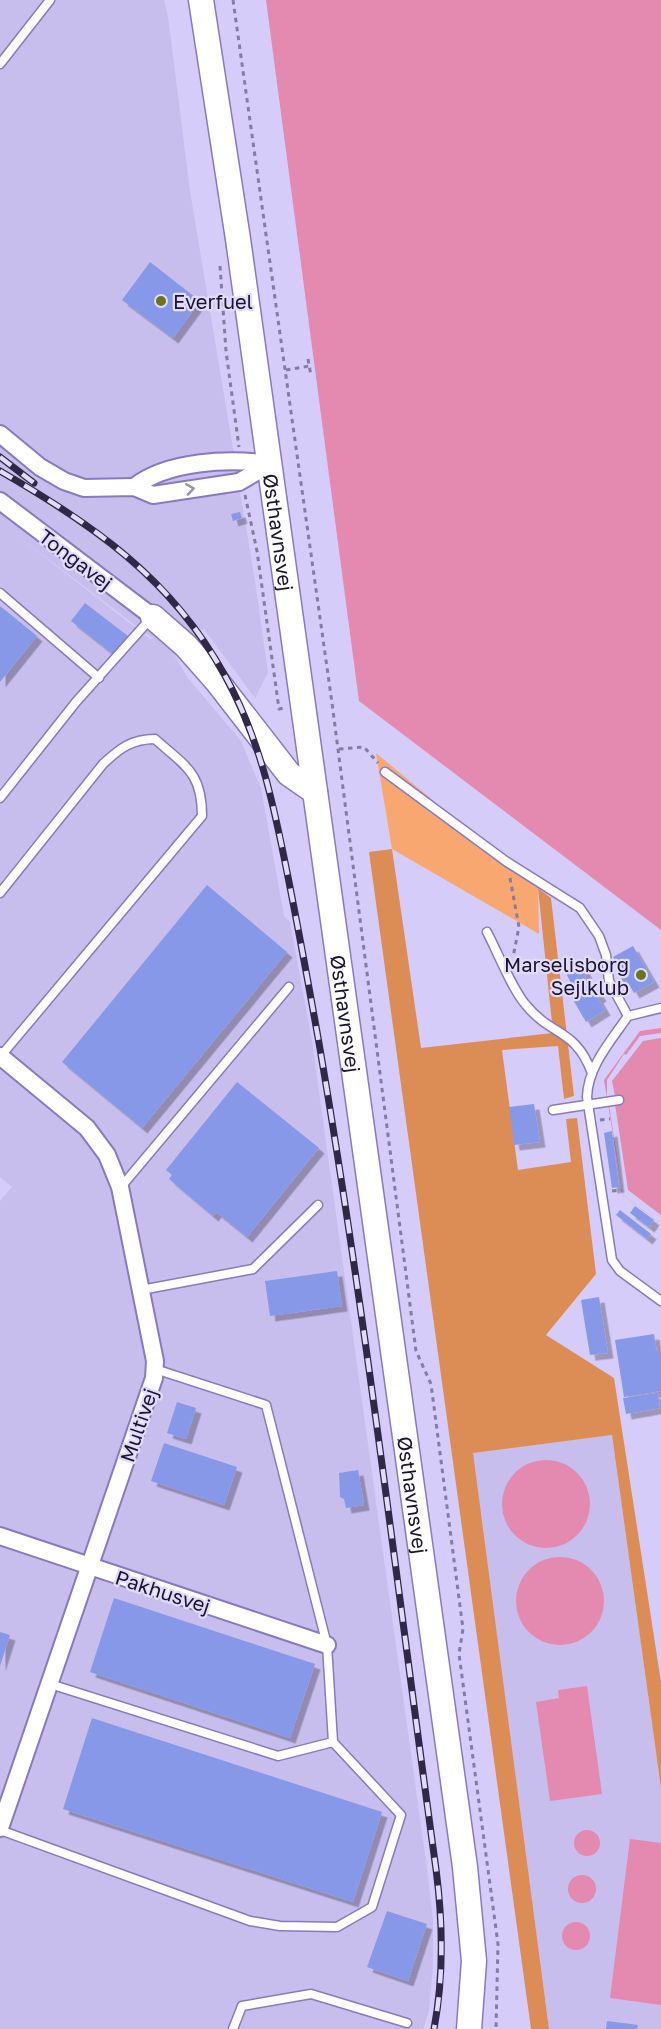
<svg xmlns="http://www.w3.org/2000/svg" width="661" height="2029" viewBox="0 0 661 2029" font-family="'Golos Text',sans-serif">
  <style>
    .built { fill: #c7beee; fill-rule: evenodd }
    .green { fill: #f8a771 }
    .forest { fill: #dc8d56 }
    .water { fill: #e489af }
    .pier { fill: #d5ccfa }
    .building { fill: #8798e8; filter: url(#shadow) }
    .lines { fill: none; stroke-linecap: round; stroke-linejoin: round }
    .lane-casing { stroke: #8979bf; stroke-width: 11 }
    .street-casing { stroke: #8979bf; stroke-width: 20 }
    .secondary-casing { stroke: #8979bf; stroke-width: 27 }
    .path { stroke: #857ca3; stroke-width: 3; stroke-dasharray: 4.5 4.5; stroke-linecap: butt }
    .lane { stroke: #fff; stroke-width: 8 }
    .street { stroke: #fff; stroke-width: 16 }
    .secondary { stroke: #fff; stroke-width: 24 }
    .rail-casing { stroke: #302846; stroke-width: 7 }
    .rail { stroke: #e2dcfb; stroke-width: 4.5; stroke-dasharray: 14; stroke-linecap: butt }
    .oneway { stroke: #9895a1 }
    .poi-dot { fill: #6c731b; stroke: #e2dcfb; stroke-width: 2 }
    .labels { text-anchor: middle; dominant-baseline: central; stroke-width: 4.5; stroke-linejoin: round; paint-order: stroke }
    .poi-label { font-size: 20px; fill: #1b132f; stroke: #e2dcfb; text-anchor: start }
    .street-label { font-size: 20px; fill: #1b132f; stroke: #e2dcfb }
  </style>
  <defs>
    <filter id="shadow"><feDropShadow dx="5.5" dy="5.5" stdDeviation="0" flood-color="#0004"/></filter>
  </defs>
  <rect width="100%" height="100%" fill="#d5ccfa"/>
  <g class="built">
    <path d="M0,0H164L168,16L190,191L255,581L268,673L255,698L204,629L175,656L188,678L241,741L261,788L284,916L290,922L312,1041L428,1876L433,1920V1966L429,2011L423,2029H0V1201L12,1187L0,1177ZM10,530L152,638V639H150Z"/>
    <path d="M612,1435L661,1788V2029H549L472,1453Z"/>
  </g>
  <path class="green" d="M376,753L538,888L539,934L392,849Z"/>
  <path class="forest" d="M392,849L421,1048L553,1033L538,888L551,898L574,1096L564,1099L558,1046L502,1050L518,1170L571,1162L566,1119L577,1118L596,1274L546,1335L614,1378L661,1682V1788L612,1435L473,1453L549,2029H531L369,852Z"/>
  <g class="water">
    <path d="M266,0H661V930L359,701Z"/>
    <path d="M661,1028V1224L623,1195L604,1080L640,1031Z"/>
    <circle cx="546" cy="1504" r="44"/>
    <circle cx="560" cy="1601" r="44"/>
    <path d="M587,1686L602,1794L550,1801L536,1702L559,1698L558,1690Z"/>
    <circle cx="587" cy="1843" r="13"/>
    <path d="M630,1839L661,1843V2005L610,1998Z"/>
    <circle cx="582" cy="1889" r="14"/>
    <circle cx="576" cy="1936" r="14"/>
  </g>
  <g class="pier">
    <path d="M661,1033V1038L643,1041L612,1081L615,1096L607,1097V1080L624,1054L626,1055L640,1036Z"/>
    <path d="M615,1104L628,1190L661,1215V1224L623,1195L609,1105Z"/>
  </g>
  <g class="building">
    <path d="M150,262L200,301L173,338L122,300Z"/>
    <path d="M240,512L242,518L233,521L231,514Z"/>
    <path d="M85,603L128,636L113,654L71,621Z"/>
    <path d="M0,606L37,636L0,682Z"/>
    <path d="M207,885L287,952L142,1128L62,1062Z"/>
    <path d="M633,946L654,982L634,993L627,981L624,983L620,977L624,975L613,957Z"/>
    <path d="M581,964L587,973L584,975L594,992L597,990L601,996L598,998L605,1010L586,1022L565,986L571,983L566,973Z"/>
    <path d="M237,1082L319,1148L247,1237L216,1212L213,1216L169,1179L172,1175L166,1170Z"/>
    <path d="M534,1104L540,1142L514,1145L509,1107Z"/>
    <path d="M612,1131L619,1187L612,1188L604,1133Z"/>
    <path d="M635,1206L654,1220L649,1227L630,1213Z"/>
    <path d="M620,1210L651,1234L647,1239L616,1215Z"/>
    <path d="M337,1271L342,1306L270,1316L265,1281Z"/>
    <path d="M599,1297L608,1353L590,1355L581,1300Z"/>
    <path d="M654,1334L657,1353H661V1391L624,1397L615,1340Z"/>
    <path d="M658,1393L660,1408L626,1414L623,1398Z"/>
    <path d="M177,1402L196,1408L186,1439L167,1433Z"/>
    <path d="M164,1443L237,1467L224,1505L151,1481Z"/>
    <path d="M358,1470L364,1505L346,1508L344,1499L340,1497L339,1473Z"/>
    <path d="M114,1598L315,1664L290,1738L90,1672Z"/>
    <path d="M0,1632L10,1635L0,1666Z"/>
    <path d="M92,1718L382,1812L353,1902L63,1809Z"/>
    <path d="M387,1911L427,1924L408,1981L367,1967Z"/>
    <path d="M607,2021L638,2025L637,2029H606Z"/>
  </g>
  <g class="lines">
    <defs>
      <g id="lane">
        <path d="M0,64L50,0"/>
        <path d="M0,593L99,678"/>
        <path d="M385,772L507,862L580,908L599,936L606,955L609,981L628,1016"/>
        <path d="M0,798L76,702L152,617"/>
        <path d="M0,893L103,764C120,748 132,739 155,739C185,766 202,772 202,816L0,1057"/>
        <path d="M487,932C498,953 512,989 526,1005C552,1037 575,1028 592,1073"/>
        <path d="M661,1008L628,1016C611,1041 588,1066 587,1097L612,1260L620,1271L661,1301"/>
        <path d="M553,1110L619,1100"/>
        <path d="M121,1187L289,987"/>
        <path d="M141,1290L253,1269L318,1205"/>
        <path d="M50,1684L278,1756L333,1742L327,1645L266,1405L155,1369"/>
        <path d="M0,1830L250,1921L280,1926L337,1927L372,1907L401,1815L333,1742"/>
        <path d="M233,2029L242,2006L311,1994L407,2023"/>
      </g>
      <g id="street">
        <path d="M0,434L40,467L64,481L84,488L134,487L153,495L239,482L270,464"/>
        <path d="M134,487C167,461 228,458 270,464"/>
        <path d="M0,501L153,617"/>
        <path d="M0,1056L87,1128L107,1155L120,1187L155,1361L154,1378L0,1828"/>
        <path d="M0,1536L327,1645"/>
      </g>
      <g id="secondary">
        <path id="s1" d="M201,0L238,239L465,1867L474,1961L469,2029"/>
        <path d="M153,617L186,646L216,680L289,774L315,792"/>
      </g>
    </defs>
    <use href="#lane" class="lane-casing"/>
    <use href="#street" class="street-casing"/>
    <use href="#secondary" class="secondary-casing"/>
    <g class="path">
      <path d="M233,0L332,703L416,1351L431,1384L463,1629L459,1654L498,1944L496,2029"/>
      <path d="M220,266L226,351L239,447"/>
      <path d="M308,359L311,376"/>
      <path d="M286,370L309,366"/>
      <path d="M245,495L257,551L279,709L284,708"/>
      <path d="M339,749L364,747L378,763"/>
      <path d="M510,878L519,927L513,957"/>
      <path d="M600,1120L610,1119"/>
      <path d="M612,1191L622,1190"/>
    </g>
    <use href="#lane" class="lane"/>
    <use href="#street" class="street"/>
    <use href="#secondary" class="secondary"/>
    <defs>
      <g id="rail">
        <path d="M0,457L34,483"/>
        <path d="M0,471C92,524 171,578 224,674C260,738 274,806 288,877C299,932 309,987 319,1043C366,1317 398,1594 436,1869C443,1923 444,1976 434,2029"/>
      </g>
    </defs>
    <use href="#rail" class="rail-casing"/>
    <use href="#rail" class="rail"/>
  </g>
  <defs><path id="oneway-chevron" d="M-2-3.5L2.5 0L-2 3.5" fill="none" stroke-width="1.6" stroke-linecap="round" stroke-linejoin="round" transform="scale(1.5)"/></defs>
  <use class="oneway" href="#oneway-chevron" transform="translate(190 489) rotate(-9)"/>
  <g class="poi-dot">
    <circle cx="161" cy="301" r="6"/>
    <circle cx="641" cy="975" r="6"/>
  </g>
  <g class="labels">
    <g class="poi-label">
      <text x="173" y="301">Everfuel</text>
      <text x="629" y="964" text-anchor="end">Marselisborg<tspan x="629" dy="23">Sejlklub</tspan></text>
    </g>
    <g class="street-label">
      <text stroke="none"><textPath href="#s1" startOffset="538">Østhavnsvej</textPath></text>
      <text transform="translate(76 559) rotate(37)">Tongavej</text>
      <text stroke="none"><textPath href="#s1" startOffset="1024">Østhavnsvej</textPath></text>
      <text transform="translate(138 1425) rotate(-71)">Multivej</text>
      <text stroke="none"><textPath href="#s1" startOffset="1510">Østhavnsvej</textPath></text>
      <text transform="translate(163 1591) rotate(18)">Pakhusvej</text>
    </g>
  </g>
</svg>
